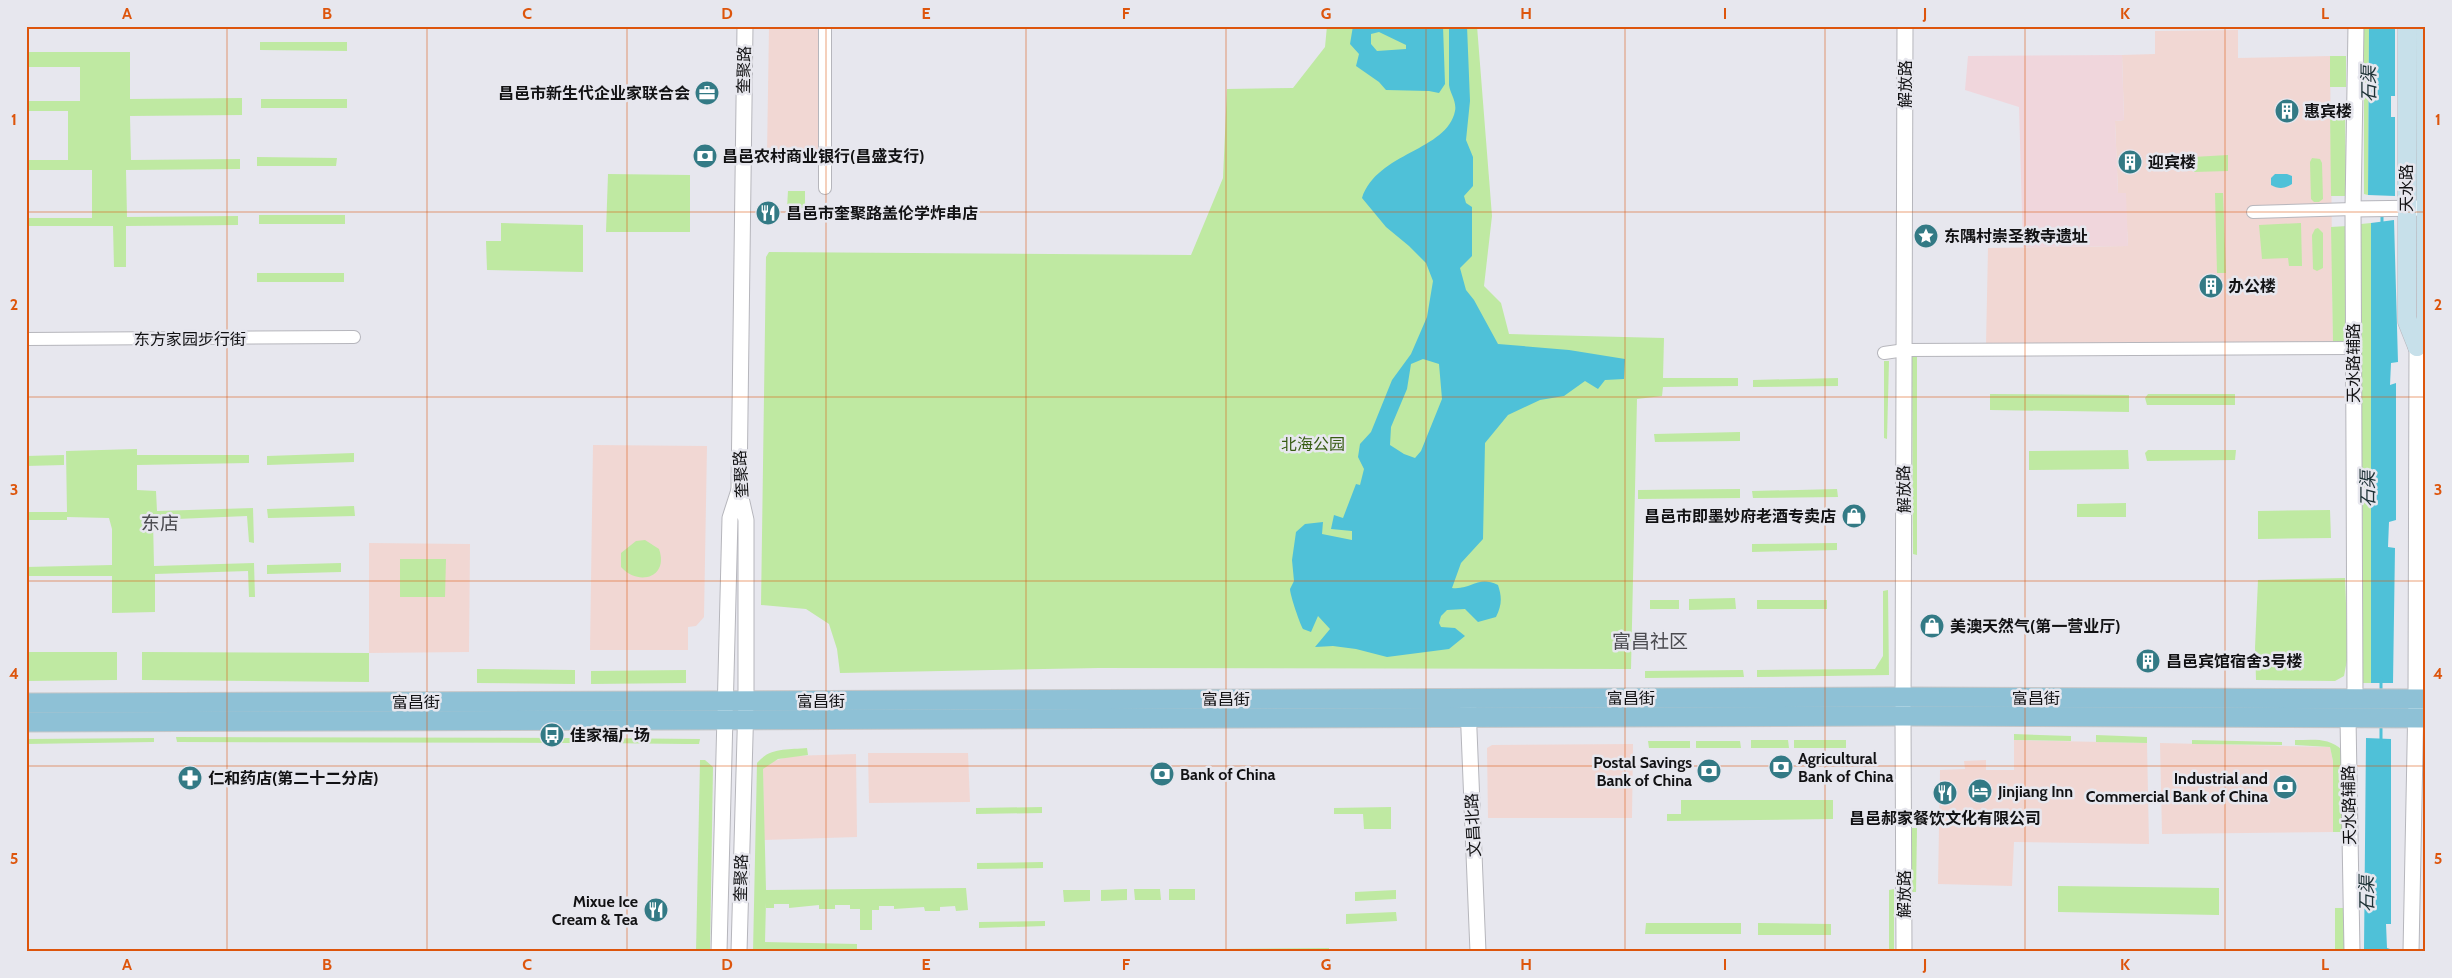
<svg xmlns="http://www.w3.org/2000/svg" width="2452" height="978" viewBox="0 0 2452 978" font-family="Cabin,'Noto Sans SC',sans-serif">
  <style>
    .commercial { fill: #f1d7d3 }
    .industrial { fill: #f0d6dc }
    .green { fill: #bfe9a2 }
    .water { fill: #4fc1d8; fill-rule: evenodd }
    .lines { fill: none; stroke-linecap: round; stroke-linejoin: round }
    .stream { stroke: #4fc1d8; stroke-width: 3 }
    .minor-casing { stroke: #b6b6bc; stroke-width: 14 }
    .tertiary-casing { stroke: #b6b6bc; stroke-width: 17 }
    .secondary-casing { stroke: #b6b6bc; stroke-width: 19 }
    .primary-casing { stroke: #c6c6c7; stroke-width: 21 }
    .minor { stroke: #fff; stroke-width: 12 }
    .tertiary { stroke: #fff; stroke-width: 15 }
    .secondary { stroke: #c7e0ea; stroke-width: 18 }
    .primary { stroke: #8ec1d6; stroke-width: 19 }
    .grid { fill: none; stroke: #dd550c; stroke-width: 1; stroke-opacity: 0.55 }
    .labels { text-anchor: middle; dominant-baseline: central; stroke-width: 5; stroke-linejoin: round; paint-order: stroke }
    .street-label { font-size: 16px; fill: #121214; stroke: #e7e7ee }
    .poi-label { font-size: 16px; font-weight: bold; fill: #121214; stroke: #e7e7ee; text-anchor: start }
    .park-label { font-size: 16px; fill: #375c12; stroke: #e7e7ee }
    .water-label { font-size: 18px; font-style: italic; fill: #1c3135; stroke: #e7e7ee }
    .quarter-label { font-size: 19px; fill: #4c4c51; stroke: #e7e7ee }
    .neatline { fill: none; stroke: #dd550c; stroke-width: 2 }
    .grid-label { font-size: 16px; text-anchor: middle; font-weight: bold; fill: #dd550c }
  </style>
  <rect width="100%" height="100%" fill="#e7e7ee"/>
  <g class="commercial">
    <path d="M769,26H820V154H767Z"/>
    <path d="M2238,30V58L2330,56L2333,343L1986,345L1988,248L2128,246L2125,193H2118L2115,121L2124,120L2122,55L2155,54V31Z"/>
    <path d="M593,445L707,446L704,617L696,626L688,627V650H590Z"/>
    <path d="M369,543L470,544L469,652L369,653Z"/>
    <path d="M2014,740L2147,743L2149,844L2014,842L2012,886L1938,884L1940,770L1965,769L1964,761L1986,760V770H2014Z"/>
    <path d="M2160,743L2330,747L2333,761V832L2162,834Z"/>
    <path d="M1633,744L1632,818H1488L1487,748L1492,745Z"/>
    <path d="M868,753H968L970,802L869,803Z"/>
    <path d="M856,754L857,837L764,840L763,769L768,763L790,756Z"/>
  </g>
  <path class="industrial" d="M2122,55L2124,120L2115,121L2118,193H2126L2128,246L2023,247L2019,107L1965,90L1968,56Z"/>
  <g class="green">
    <path d="M1327,26H1477L1492,216L1484,286L1501,303L1509,334L1664,338L1663,378H1738V386L1663,387L1662,396L1637,399L1631,669L1099,668L840,673L837,649L829,624L806,609L761,605L766,257L769,252L1191,255L1223,178L1227,89L1293,88L1325,47Z"/>
    <path d="M2364,26H2369L2368,195L2364,194Z"/>
    <path d="M260,42H347V51L260,50Z"/>
    <path d="M26,52H130V99L242,98V115L130,116L131,160L240,159V169L126,170L127,217L238,216V225L126,226V267H114L113,226H26V218H92V170H26V160H68V111H26V101H80V67H26Z"/>
    <rect x="2330" y="56" width="16" height="31"/>
    <rect x="261" y="99" width="86" height="9"/>
    <path d="M2330,109H2345L2346,196H2331Z"/>
    <path d="M2228,155V171L2194,172L2193,157Z"/>
    <path d="M257,157L337,158L336,166H257Z"/>
    <path d="M2312,158L2320,159L2322,163L2323,199L2319,202H2314L2311,199L2310,162Z"/>
    <path d="M608,174L690,175V232H606Z"/>
    <path d="M788,191H805V208H787Z"/>
    <path d="M2215,193H2223L2226,273H2217Z"/>
    <rect x="259" y="215" width="86" height="9"/>
    <path d="M501,223L583,225V272L487,270L486,241H501Z"/>
    <path d="M2301,223L2302,266H2289L2288,258L2262,259L2259,225Z"/>
    <path d="M2371,223V683H2363L2361,224Z"/>
    <path d="M2347,226L2348,342L2333,343L2331,227Z"/>
    <path d="M2318,228L2323,233V268L2317,271L2313,269L2312,235L2315,229Z"/>
    <rect x="257" y="273" width="87" height="9"/>
    <path d="M1917,354V555L1913,554L1912,356Z"/>
    <path d="M1884,361H1889L1887,439L1884,438Z"/>
    <path d="M1838,378V386L1753,387V380Z"/>
    <path d="M1990,394L2129,395V412L1990,410Z"/>
    <path d="M2148,394H2235V405H2147L2145,398Z"/>
    <path d="M1740,432V441L1655,442L1654,434Z"/>
    <path d="M137,449V455H249V463L137,465V490L156,491L157,511L253,508L254,543L249,542L247,516L153,520L154,566L254,563L255,597H249L248,571L155,574V612L112,613V576H26V567L112,565V529L109,518L67,517V520H26V512H67L66,451Z"/>
    <path d="M2128,450L2129,469L2029,470V451Z"/>
    <path d="M2148,450H2236L2235,460L2147,461L2145,453Z"/>
    <path d="M354,453V462L267,465V456Z"/>
    <path d="M64,455V465L26,466V456Z"/>
    <path d="M1740,489V498L1638,499V490Z"/>
    <path d="M1837,489L1838,497L1753,498L1752,491Z"/>
    <path d="M2126,503V517H2077V504Z"/>
    <path d="M354,506L355,516L268,518L267,509Z"/>
    <path d="M2330,510L2331,538L2258,539V511Z"/>
    <path d="M645,540L659,549C669,577 639,587 621,567V553L636,541Z"/>
    <path d="M1837,543V550L1752,552V544Z"/>
    <path d="M400,559H446L445,597H400Z"/>
    <path d="M341,563V572L267,574V565Z"/>
    <path d="M2345,578L2348,655L2344,676L2335,681L2256,680L2255,648L2258,580Z"/>
    <path d="M1888,590L1889,675L1757,677V670L1875,669L1883,656V591Z"/>
    <path d="M1735,598L1736,609L1689,610V599Z"/>
    <rect x="1650" y="600" width="29" height="9"/>
    <rect x="1757" y="600" width="70" height="9"/>
    <path d="M26,652H117V680L26,681Z"/>
    <path d="M142,652L369,653V682L142,680Z"/>
    <path d="M477,669L575,670V684L477,683Z"/>
    <path d="M686,670V683L591,684V671Z"/>
    <path d="M1743,670L1744,677L1645,678V671Z"/>
    <path d="M2014,734L2071,736V741L2014,740Z"/>
    <path d="M2096,735L2147,737V743L2096,742Z"/>
    <path d="M176,737L571,738V743L177,742Z"/>
    <path d="M154,738V742L26,744V739Z"/>
    <path d="M597,738L700,739L699,744H685L597,743Z"/>
    <path d="M1751,740H1788L1789,748H1751Z"/>
    <rect x="1794" y="740" width="52" height="8"/>
    <path d="M2192,740L2282,742V745L2192,744Z"/>
    <path d="M2295,740C2312,740 2329,737 2342,750V832H2333V761L2330,747L2295,745Z"/>
    <path d="M1648,741H1690V748H1649Z"/>
    <path d="M1696,741H1740L1741,748H1696Z"/>
    <path d="M807,748L808,755L778,759L763,769L766,890L966,888L968,910L956,911L955,906L940,907V911H925L924,907L894,909V906H879V910H872V930H860V909H850V905H835V909H819V905L789,908V904H774V908H766V902L765,942L857,944V952H753L757,763C770,747 788,750 807,748Z"/>
    <path d="M700,760H705L713,767L710,952H696Z"/>
    <path d="M1681,800H1833V819L1667,821V814H1681Z"/>
    <path d="M1042,807V813L976,814V808Z"/>
    <path d="M1391,807V829H1364L1363,814H1334V808Z"/>
    <path d="M1912,828H1917L1916,892H1911Z"/>
    <path d="M1043,862V868L977,869V863Z"/>
    <path d="M2058,886L2219,888V915L2058,912Z"/>
    <path d="M1127,889V900L1101,901V890Z"/>
    <path d="M1134,889H1160L1161,900H1135Z"/>
    <rect x="1169" y="889" width="26" height="11"/>
    <path d="M1894,889V952H1889V890Z"/>
    <path d="M1063,890H1090V901L1064,902Z"/>
    <path d="M1396,890V899L1355,901V892Z"/>
    <rect x="2335" y="908" width="10" height="44"/>
    <path d="M1396,912L1397,921L1346,924V914Z"/>
    <path d="M1045,921V926L979,928V922Z"/>
    <path d="M1646,923H1741V934H1645Z"/>
    <path d="M1758,923L1831,924V935H1758Z"/>
    <path d="M1329,948V952H1219V949Z"/>
  </g>
  <g class="water">
    <path d="M1353,26H1443L1445,84L1439,93L1429,91L1386,90L1379,82L1356,66L1359,54L1350,44ZM1379,32L1406,45V49L1377,51L1371,44V34Z"/>
    <path d="M1449,26H1467L1470,101L1466,140L1473,157V186L1464,196L1466,203L1472,207V256L1460,268L1466,290L1474,300L1498,344L1569,350L1625,359L1624,379L1605,380L1598,389L1585,381L1564,396L1540,400L1508,415L1485,443L1483,539L1461,563L1452,588C1473,590 1477,575 1498,585C1502,597 1502,605 1496,617L1478,622L1465,609L1447,610L1441,616L1439,623L1441,627L1455,628L1465,636L1449,649L1387,657L1356,649L1333,646L1315,647L1330,629L1318,616L1311,632L1303,629C1300,624 1290,595 1290,589L1294,581L1292,560L1296,532L1305,524L1323,522L1322,534L1352,540V531L1331,529L1334,515L1343,518L1356,484L1360,485L1364,469L1358,457L1360,444L1371,432L1392,380L1411,354L1427,317L1433,281L1426,263L1409,246L1386,227L1362,198C1377,152 1447,151 1455,111C1457,102 1450,93 1449,85ZM1423,359L1439,364L1442,399L1421,451L1415,458L1404,454L1390,445L1391,427L1407,389L1411,364Z"/>
    <path d="M2369,26H2395V96H2391V117H2395V196L2368,195Z"/>
    <path d="M2275,174H2287L2292,176V184C2285,189 2278,189 2271,185V178Z"/>
    <path d="M2394,220L2398,362L2391,363L2390,385L2396,383V520L2389,522L2388,547L2395,548L2393,683H2371V223Z"/>
    <path d="M2366,738L2391,739V924H2386L2387,948L2390,949V952L2364,950Z"/>
  </g>
  <g class="lines">
    <g class="stream">
      <path d="M2382,226V212"/>
      <path d="M2381,693V679"/>
      <path d="M2381,743V724"/>
    </g>
    <defs>
      <g id="minor">
        <path d="M825,26V188"/>
        <path d="M2253,212L2353,209"/>
        <path d="M26,339L354,337"/>
        <path d="M1884,353L1905,350L2353,348"/>
      </g>
      <g id="tertiary">
        <path d="M2353,209L2426,208"/>
        <path d="M2355,699L2353,209L2356,26"/>
        <path d="M1468,706L1478,952"/>
        <path d="M2348,718L2352,952"/>
        <path d="M719,952L730,518L739,490"/>
        <path d="M739,952L746,701V520L739,489L745,26"/>
        <path d="M1904,952L1903,716L1905,26"/>
        <path d="M2411,952L2416,699L2417,347"/>
      </g>
      <g id="secondary">
        <path d="M2407,26V322L2417,347"/>
        <path d="M2417,347L2426,317L2425,26"/>
      </g>
      <g id="primary">
        <path d="M26,703L1904,697L2426,699"/>
        <path d="M26,722L1903,716L2426,718"/>
      </g>
    </defs>
    <use href="#minor" class="minor-casing"/>
    <use href="#tertiary" class="tertiary-casing"/>
    <use href="#secondary" class="secondary-casing"/>
    <use href="#primary" class="primary-casing"/>
    <use href="#minor" class="minor"/>
    <use href="#tertiary" class="tertiary"/>
    <use href="#secondary" class="secondary"/>
    <use href="#primary" class="primary"/>
  </g>
  <path class="grid" d="M227,26V952M427,26V952M627,26V952M826,26V952M1026,26V952M1226,26V952M1426,26V952M1625,26V952M1825,26V952M2025,26V952M2225,26V952M26,212H2426M26,397H2426M26,581H2426M26,766H2426"/>
  <defs>
    <symbol id="office-disc" viewBox="-11 -11 22 22"><circle r="9.5" fill="#337a85" stroke="#e7e7ee"/><path d="M-6-3h4V-5.5h4V-3h4V5H-6ZM-1-4.5V-3h2v-1.5ZM-6 0V1H6V0Z" fill="#fff"/></symbol>
    <symbol id="building-disc" viewBox="-11 -11 22 22"><circle r="9.5" fill="#337a85" stroke="#e7e7ee"/><path d="M-4-6H4V6H1V3H-1V6H-4ZM-2.5-4.3h1.7v1.8h-1.7ZM.8-4.3h1.7v1.8H.8ZM-2.5-1h1.7V.8h-1.7ZM.8-1h1.7V.8H.8Z" fill="#fff"/></symbol>
    <symbol id="bank-disc" viewBox="-11 -11 22 22"><circle r="9.5" fill="#337a85" stroke="#e7e7ee"/><path d="M-6-4H6V4H-6ZM0-2.3a2.3 2.3 0 1 0 0 4.6a2.3 2.3 0 1 0 0-4.6Z" fill="#fff"/></symbol>
    <symbol id="restaurant-disc" viewBox="-11 -11 22 22"><circle r="9.5" fill="#337a85" stroke="#e7e7ee"/><path d="M-5-6h1v4h1v-4h1v4h1v-4h1v5L-1.5 .5V6h-2V.5L-5-1ZM5-6V6H3V1.5H1.5Q1.5-4 5-6Z" fill="#fff"/></symbol>
    <symbol id="sight-disc" viewBox="-11 -11 22 22"><circle r="9.5" fill="#337a85" stroke="#e7e7ee"/><path d="M0-6L1.8-2.2L6-1.7L2.9 1.2L3.7 5.4L0 3.3L-3.7 5.4L-2.9 1.2L-6-1.7L-1.8-2.2Z" fill="#fff"/></symbol>
    <symbol id="shop-disc" viewBox="-11 -11 22 22"><circle r="9.5" fill="#337a85" stroke="#e7e7ee"/><path d="M-5-2.5h2.3a2.7 3.5 0 0 1 5.4 0H5L5.5 6h-11ZM-1.5-2.5h3a1.5 2.3 0 0 0-3 0Z" fill="#fff"/></symbol>
    <symbol id="bus-disc" viewBox="-11 -11 22 22"><circle r="9.5" fill="#337a85" stroke="#e7e7ee"/><path d="M-5-6H5V4H4V6H2V4H-2V6H-4V4H-5ZM-3.5-4V0h7V-4ZM-3.5 1.2v1.5H-2V1.2ZM2 1.2v1.5H3.5V1.2Z" fill="#fff"/></symbol>
    <symbol id="pharmacy-disc" viewBox="-11 -11 22 22"><circle r="9.5" fill="#337a85" stroke="#e7e7ee"/><path d="M-2-6h4v4h4v4h-4v4h-4v-4h-4v-4h4Z" fill="#fff"/></symbol>
    <symbol id="hotel-disc" viewBox="-11 -11 22 22"><circle r="9.5" fill="#337a85" stroke="#e7e7ee"/><path d="M-6-4.5h1.5V1H6V5H4.5V3h-9V5H-6ZM-4 0a1.8 1.8 0 1 1 3.6 0ZM.5 0V-2.5h3Q6-2.5 6 0Z" fill="#fff"/></symbol>
  </defs>
  <g fill-rule="evenodd">
    <use href="#office-disc" x="693" y="79" width="28" height="28"/>
    <use href="#building-disc" x="2273" y="97" width="28" height="28"/>
    <use href="#bank-disc" x="691" y="142" width="28" height="28"/>
    <use href="#building-disc" x="2116" y="148" width="28" height="28"/>
    <use href="#restaurant-disc" x="754" y="199" width="28" height="28"/>
    <use href="#sight-disc" x="1912" y="222" width="28" height="28"/>
    <use href="#building-disc" x="2197" y="272" width="28" height="28"/>
    <use href="#shop-disc" x="1840" y="502" width="28" height="28"/>
    <use href="#shop-disc" x="1918" y="612" width="28" height="28"/>
    <use href="#building-disc" x="2134" y="647" width="28" height="28"/>
    <use href="#bus-disc" x="538" y="721" width="28" height="28"/>
    <use href="#bank-disc" x="1767" y="753" width="28" height="28"/>
    <use href="#bank-disc" x="1695" y="757" width="28" height="28"/>
    <use href="#bank-disc" x="1148" y="760" width="28" height="28"/>
    <use href="#pharmacy-disc" x="176" y="764" width="28" height="28"/>
    <use href="#bank-disc" x="2271" y="773" width="28" height="28"/>
    <use href="#hotel-disc" x="1966" y="777" width="28" height="28"/>
    <use href="#restaurant-disc" x="1931" y="779" width="28" height="28"/>
    <use href="#restaurant-disc" x="642" y="896" width="28" height="28"/>
  </g>
  <g class="labels">
    <g class="street-label">
      <text transform="translate(744 70) rotate(-89)">奎聚路</text>
      <text transform="translate(1905 84) rotate(-90)">解放路</text>
      <text transform="translate(2406 188) rotate(-90)">天水路</text>
      <text x="190" y="339">东方家园步行街</text>
      <text transform="translate(2353 363) rotate(-90)">天水路辅路</text>
      <text transform="translate(741 474) rotate(-93)">奎聚路</text>
      <text transform="translate(1904 489) rotate(-91)">解放路</text>
      <text x="1631" y="698">富昌街</text>
      <text x="2036" y="698">富昌街</text>
      <text x="1226" y="699">富昌街</text>
      <text x="821" y="701">富昌街</text>
      <text x="416" y="702">富昌街</text>
      <text transform="translate(2349 805) rotate(-91)">天水路辅路</text>
      <text transform="translate(1473 825) rotate(-93)">文昌北路</text>
      <text transform="translate(741 878) rotate(-89)">奎聚路</text>
      <text transform="translate(1904 894) rotate(-90)">解放路</text>
    </g>
    <g class="poi-label">
      <text x="690" y="93" text-anchor="end">昌邑市新生代企业家联合会</text>
      <text x="2304" y="111">惠宾楼</text>
      <text x="722" y="156">昌邑农村商业银行(昌盛支行)</text>
      <text x="2148" y="162">迎宾楼</text>
      <text x="786" y="213">昌邑市奎聚路盖伦学炸串店</text>
      <text x="1944" y="236">东隅村崇圣教寺遗址</text>
      <text x="2228" y="286">办公楼</text>
      <text x="1836" y="516" text-anchor="end">昌邑市即墨妙府老酒专卖店</text>
      <text x="1950" y="626">美澳天然气(第一营业厅)</text>
      <text x="2166" y="661">昌邑宾馆宿舍3号楼</text>
      <text x="570" y="735">佳家福广场</text>
      <text x="1798" y="758">Agricultural<tspan x="1798" dy="18">Bank of China</tspan></text>
      <text x="1692" y="762" text-anchor="end">Postal Savings<tspan x="1692" dy="18">Bank of China</tspan></text>
      <text x="1180" y="774">Bank of China</text>
      <text x="208" y="778">仁和药店(第二十二分店)</text>
      <text x="2268" y="778" text-anchor="end">Industrial and<tspan x="2268" dy="18">Commercial Bank of China</tspan></text>
      <text x="1998" y="791">Jinjiang Inn</text>
      <text x="1945" y="818" text-anchor="middle">昌邑郝家餐饮文化有限公司</text>
      <text x="638" y="901" text-anchor="end">Mixue Ice<tspan x="638" dy="18">Cream &amp; Tea</tspan></text>
    </g>
    <g class="park-label">
      <text x="1313" y="444">北海公园</text>
    </g>
    <g class="water-label">
      <text transform="translate(2369 84) rotate(-90)">石渠</text>
      <text transform="translate(2368 489) rotate(-90)">石渠</text>
      <text transform="translate(2367 894) rotate(-90)">石渠</text>
    </g>
    <g class="quarter-label">
      <text x="160" y="523">东店</text>
      <text x="1650" y="641">富昌社区</text>
    </g>
  </g>
  <rect width="2452" height="978" fill="none" stroke="#e7e7ee" stroke-width="55"/>
  <rect x="28" y="28" width="2396" height="922" class="neatline"/>
  <g class="grid-label">
    <text x="127" y="19">A</text>
    <text x="327" y="19">B</text>
    <text x="527" y="19">C</text>
    <text x="727" y="19">D</text>
    <text x="926" y="19">E</text>
    <text x="1126" y="19">F</text>
    <text x="1326" y="19">G</text>
    <text x="1526" y="19">H</text>
    <text x="1725" y="19">I</text>
    <text x="1925" y="19">J</text>
    <text x="2125" y="19">K</text>
    <text x="2325" y="19">L</text>
    <text x="14" y="125">1</text>
    <text x="2438" y="125">1</text>
    <text x="14" y="310">2</text>
    <text x="2438" y="310">2</text>
    <text x="14" y="495">3</text>
    <text x="2438" y="495">3</text>
    <text x="14" y="679">4</text>
    <text x="2438" y="679">4</text>
    <text x="14" y="864">5</text>
    <text x="2438" y="864">5</text>
    <text x="127" y="970">A</text>
    <text x="327" y="970">B</text>
    <text x="527" y="970">C</text>
    <text x="727" y="970">D</text>
    <text x="926" y="970">E</text>
    <text x="1126" y="970">F</text>
    <text x="1326" y="970">G</text>
    <text x="1526" y="970">H</text>
    <text x="1725" y="970">I</text>
    <text x="1925" y="970">J</text>
    <text x="2125" y="970">K</text>
    <text x="2325" y="970">L</text>
  </g>
</svg>
